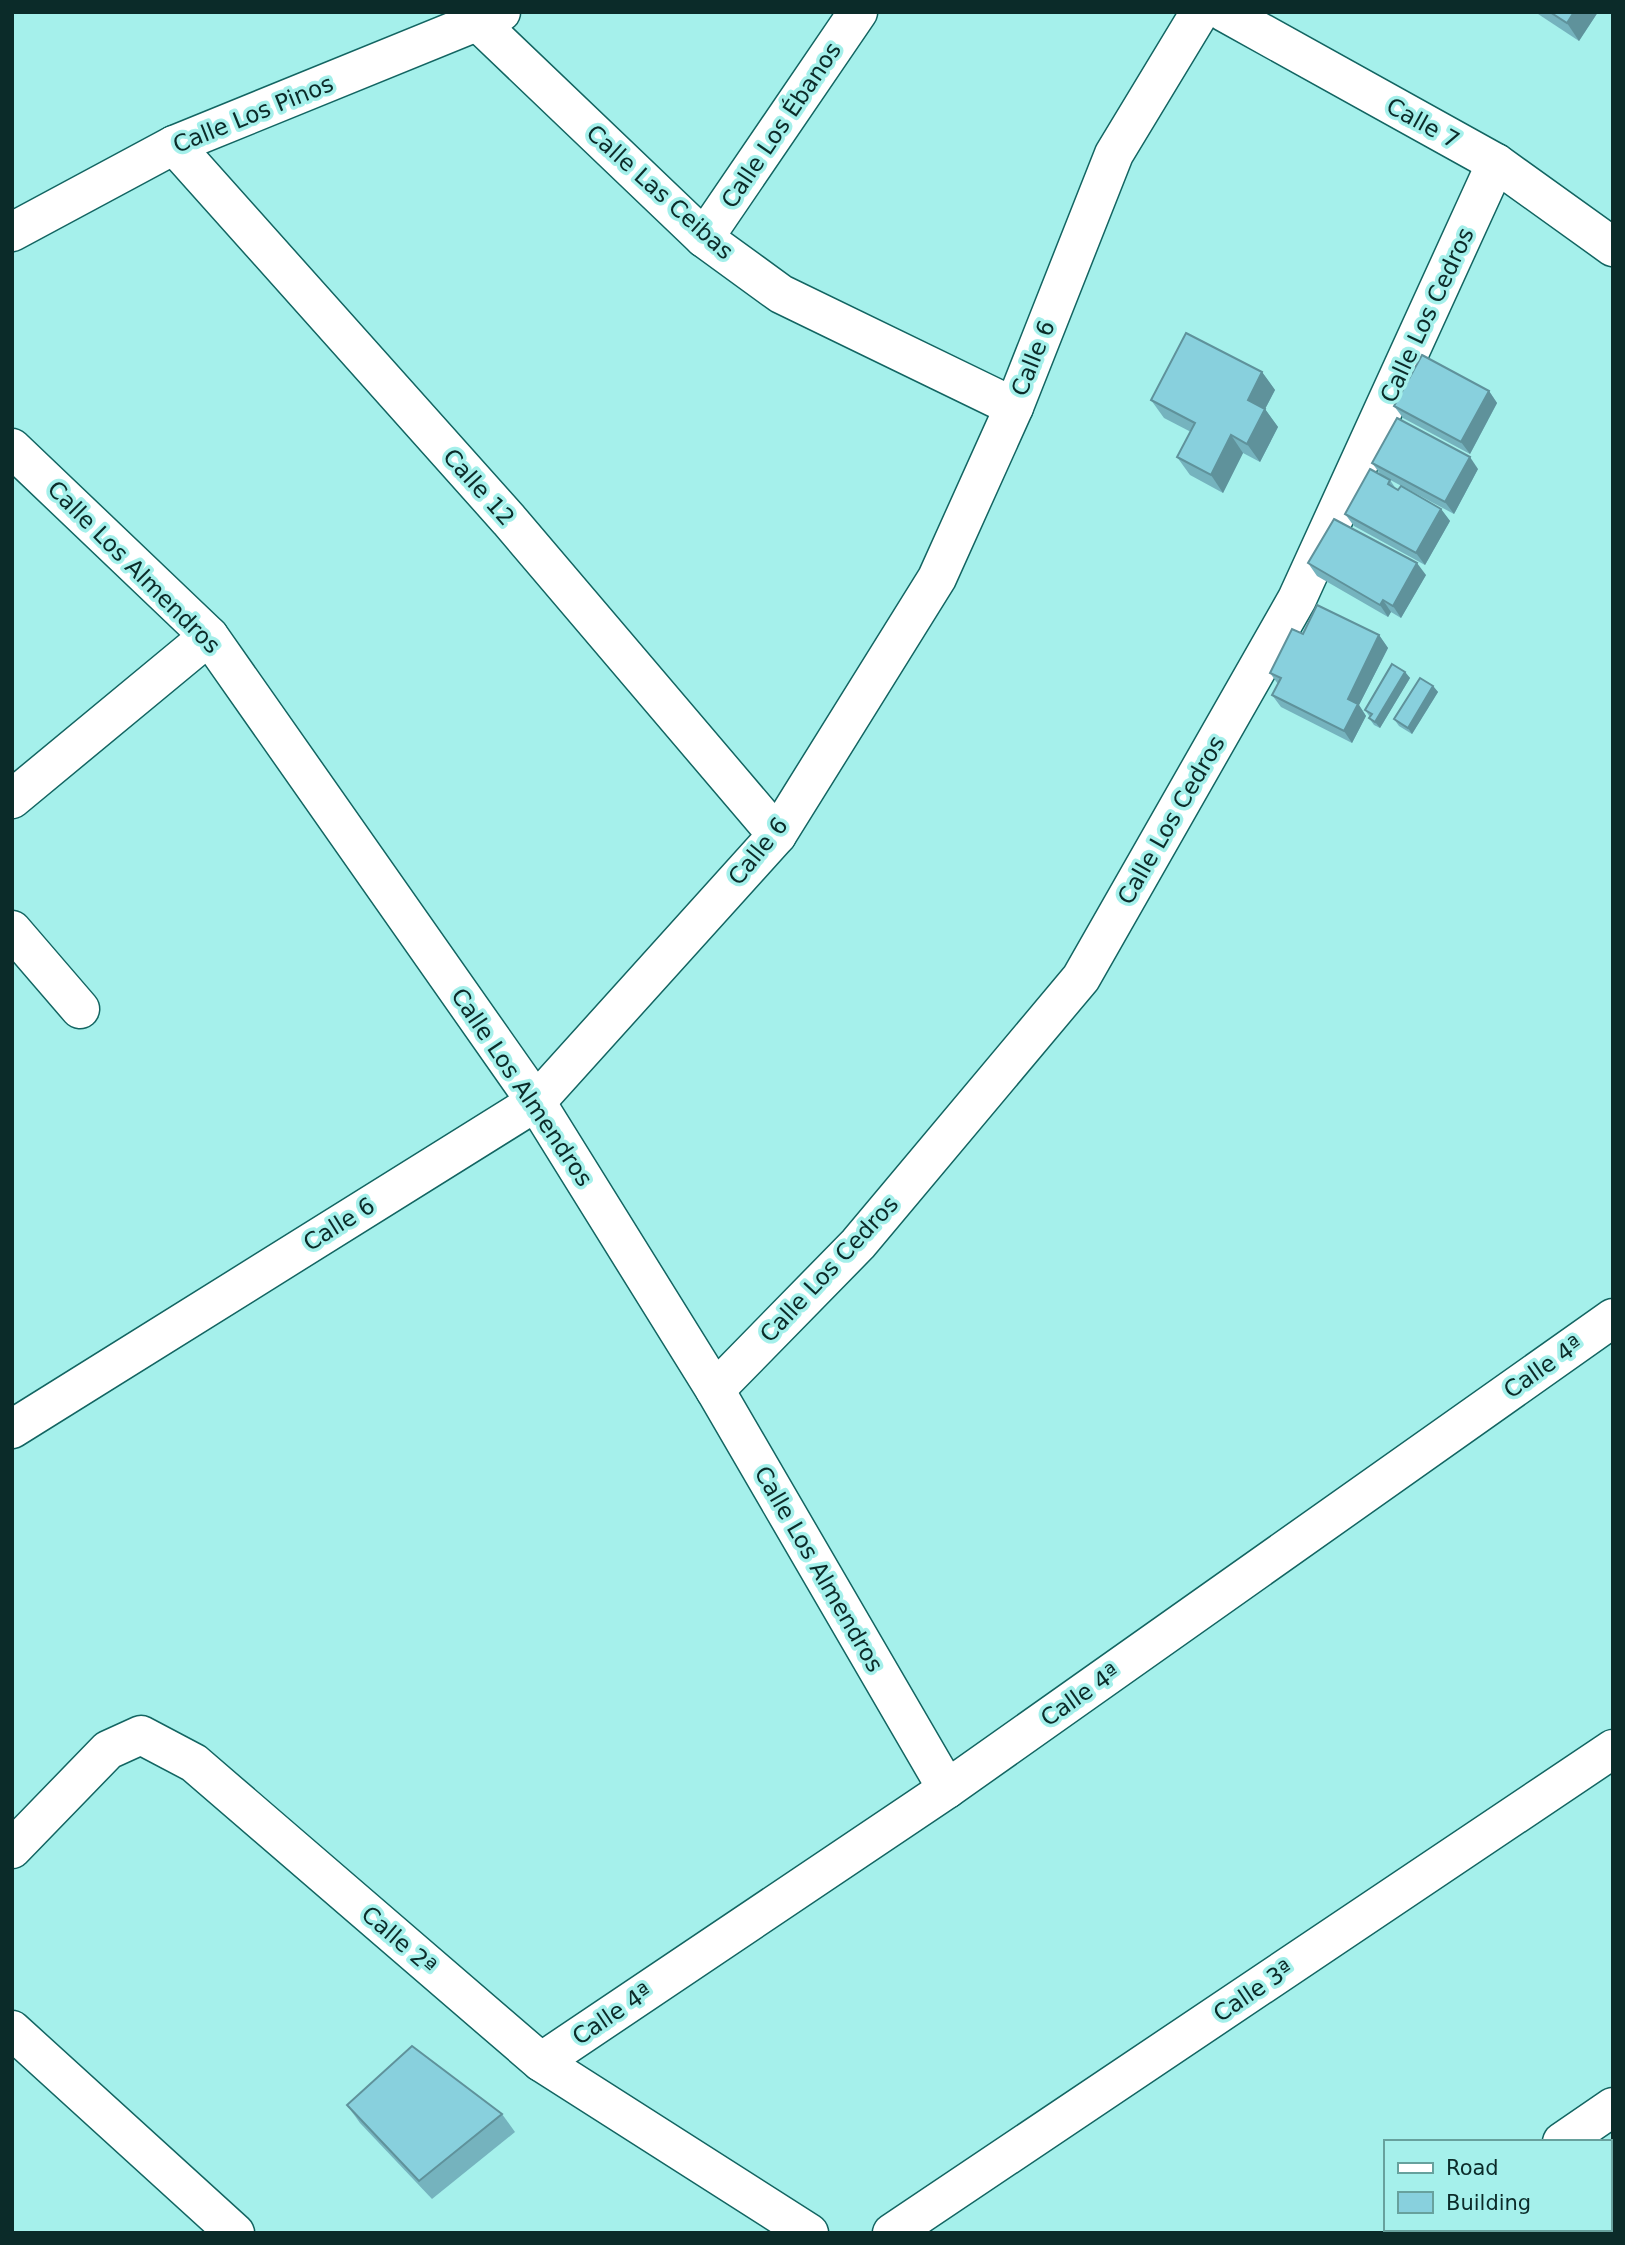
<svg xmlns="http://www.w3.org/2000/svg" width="1625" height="2245" viewBox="0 0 1625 2245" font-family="'DejaVu Sans',sans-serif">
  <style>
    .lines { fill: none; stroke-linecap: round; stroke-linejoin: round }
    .street-casing { stroke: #136562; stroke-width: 41 }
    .street { stroke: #fff; stroke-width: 38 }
    .wall { fill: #75b3be }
    .shaded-wall { fill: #5f929b }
    .building { fill: #88d0dd; stroke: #5f929b; stroke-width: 2 }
    .labels { text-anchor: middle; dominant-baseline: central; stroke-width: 7; stroke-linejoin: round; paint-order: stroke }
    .street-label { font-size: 23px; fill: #0b2b29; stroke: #a5f0eb }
  </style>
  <rect width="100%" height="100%" fill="#a5f0eb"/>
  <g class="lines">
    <defs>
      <g id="street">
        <path d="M1224,12L1496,163L1613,247"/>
        <path d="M478,22L704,238L781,294L1014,407"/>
        <path d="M174,145L509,520L777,835"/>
        <path d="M12,232L174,145L501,12"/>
        <path d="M704,238L858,12"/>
        <path d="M12,448L209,636L536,1102L715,1390L947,1789"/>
        <path d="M12,799L209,636"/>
        <path d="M12,930L80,1009"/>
        <path d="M715,1390L858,1244L1081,978L1297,599L1496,163"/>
        <path d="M12,1429L536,1102L777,835L937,578L1014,407L1114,154L1200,12"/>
        <path d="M12,1849L108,1750L141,1735L194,1763L541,2062L809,2233"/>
        <path d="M12,2030L235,2233"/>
        <path d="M541,2062L947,1789L1613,1318"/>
        <path d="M1562,2142L1613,2107"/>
        <path d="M892,2233L1613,1749"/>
        <path d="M1431,2233L1436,2229"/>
      </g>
    </defs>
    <use href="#street" class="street-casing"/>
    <use href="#street" class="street"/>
  </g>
  <g class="wall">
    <path d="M1535,12H1598L1579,41Z"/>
    <path d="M1262,372L1275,390L1265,409L1278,427L1260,462L1243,453L1223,493L1190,475L1177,457L1191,432L1164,418L1151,400Z"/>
    <path d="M1489,391L1497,403L1470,454L1403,418L1394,406Z"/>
    <path d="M1372,463L1478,469L1454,514L1381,475Z"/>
    <path d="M1390,480L1396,489L1441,509L1450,521L1425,565L1354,526L1345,514Z"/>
    <path d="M1308,563L1426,575L1401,618L1391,612L1388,617L1317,576Z"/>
    <path d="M1303,634L1379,635L1388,648L1359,705L1366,716L1352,743L1281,707L1272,695L1278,684L1270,673Z"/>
    <path d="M1405,672L1410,678L1380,728L1374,725L1369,718L1370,717L1365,710Z"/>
    <path d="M1433,686L1438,692L1412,734L1399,726L1394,719Z"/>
    <path d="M347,2105L502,2114L515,2132L432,2199L360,2123Z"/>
  </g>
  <g class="shaded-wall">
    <path d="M1574,12H1598L1579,41L1567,23Z"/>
    <path d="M1262,372L1275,390L1265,409L1278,427L1260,462L1247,444L1248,400Z"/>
    <path d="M1489,391L1497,403L1470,454L1461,442Z"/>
    <path d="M1231,435L1243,453L1223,493L1211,475Z"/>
    <path d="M1470,457L1478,469L1454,514L1445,502Z"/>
    <path d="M1441,509L1450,521L1425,565L1416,553Z"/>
    <path d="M1417,563L1426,575L1401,618L1393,606Z"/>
    <path d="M1383,600L1391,612L1388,617L1380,605Z"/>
    <path d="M1379,635L1388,648L1359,705L1366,716L1352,743L1344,731L1348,699Z"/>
    <path d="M1405,672L1410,678L1380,728L1375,722Z"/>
    <path d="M1433,686L1438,692L1412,734L1408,728Z"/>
  </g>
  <g class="building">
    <path d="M1550,12H1574L1567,23Z"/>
    <path d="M1186,333L1262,372L1248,400L1265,409L1247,444L1231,435L1211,475L1177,457L1195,423L1151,400Z"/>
    <path d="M1422,355L1489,391L1461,442L1394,406Z"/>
    <path d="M1397,418L1470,457L1445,502L1372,463Z"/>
    <path d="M1370,469L1390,480L1388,484L1398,490L1401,486L1441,509L1416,553L1345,514Z"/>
    <path d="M1334,519L1417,563L1393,606L1383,600L1380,605L1308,563Z"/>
    <path d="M1317,605L1379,635L1348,699L1358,704L1344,731L1272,695L1281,678L1270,673L1292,629L1303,634Z"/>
    <path d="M1392,664L1405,672L1375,722L1369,718L1372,714L1365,710Z"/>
    <path d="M1420,678L1433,686L1408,728L1394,719Z"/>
    <path d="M412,2046L502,2114L419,2181L347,2105Z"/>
  </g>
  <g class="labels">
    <g class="street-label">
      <text transform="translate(253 114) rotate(-22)">Calle Los Pinos</text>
      <text transform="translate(1423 123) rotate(29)">Calle 7</text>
      <text transform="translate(781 125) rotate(-56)">Calle Los Ébanos</text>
      <text transform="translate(660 192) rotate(42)">Calle Las Ceibas</text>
      <text transform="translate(1427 315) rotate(-65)">Calle Los Cedros</text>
      <text transform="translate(1033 358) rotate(-68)">Calle 6</text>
      <text transform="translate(479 487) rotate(48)">Calle 12</text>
      <text transform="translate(134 567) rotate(45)">Calle Los Almendros</text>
      <text transform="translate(1171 820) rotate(-60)">Calle Los Cedros</text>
      <text transform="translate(758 851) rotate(-51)">Calle 6</text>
      <text transform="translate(522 1087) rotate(56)">Calle Los Almendros</text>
      <text transform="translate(339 1224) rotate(-32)">Calle 6</text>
      <text transform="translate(829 1269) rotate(-47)">Calle Los Cedros</text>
      <text transform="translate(1543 1367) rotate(-35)">Calle 4ª</text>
      <text transform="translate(819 1569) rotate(60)">Calle Los Almendros</text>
      <text transform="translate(1080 1695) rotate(-35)">Calle 4ª</text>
      <text transform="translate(399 1940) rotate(41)">Calle 2ª</text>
      <text transform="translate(1253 1991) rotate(-34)">Calle 3ª</text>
      <text transform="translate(612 2014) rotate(-34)">Calle 4ª</text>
    </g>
  </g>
  <rect width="1625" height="2245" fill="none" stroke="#0b2b29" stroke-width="28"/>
  <rect x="1384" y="2140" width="228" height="91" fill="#a5f0eb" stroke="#67a19d" stroke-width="2"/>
  <rect x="1398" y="2163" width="35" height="10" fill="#ffffff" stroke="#67a19d" stroke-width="2"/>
  <text x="1446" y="2175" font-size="21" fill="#0b2b29">Road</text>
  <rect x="1398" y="2192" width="35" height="21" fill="#88d0dd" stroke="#67a19d" stroke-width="2"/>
  <text x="1446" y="2210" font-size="21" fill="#0b2b29">Building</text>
</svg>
